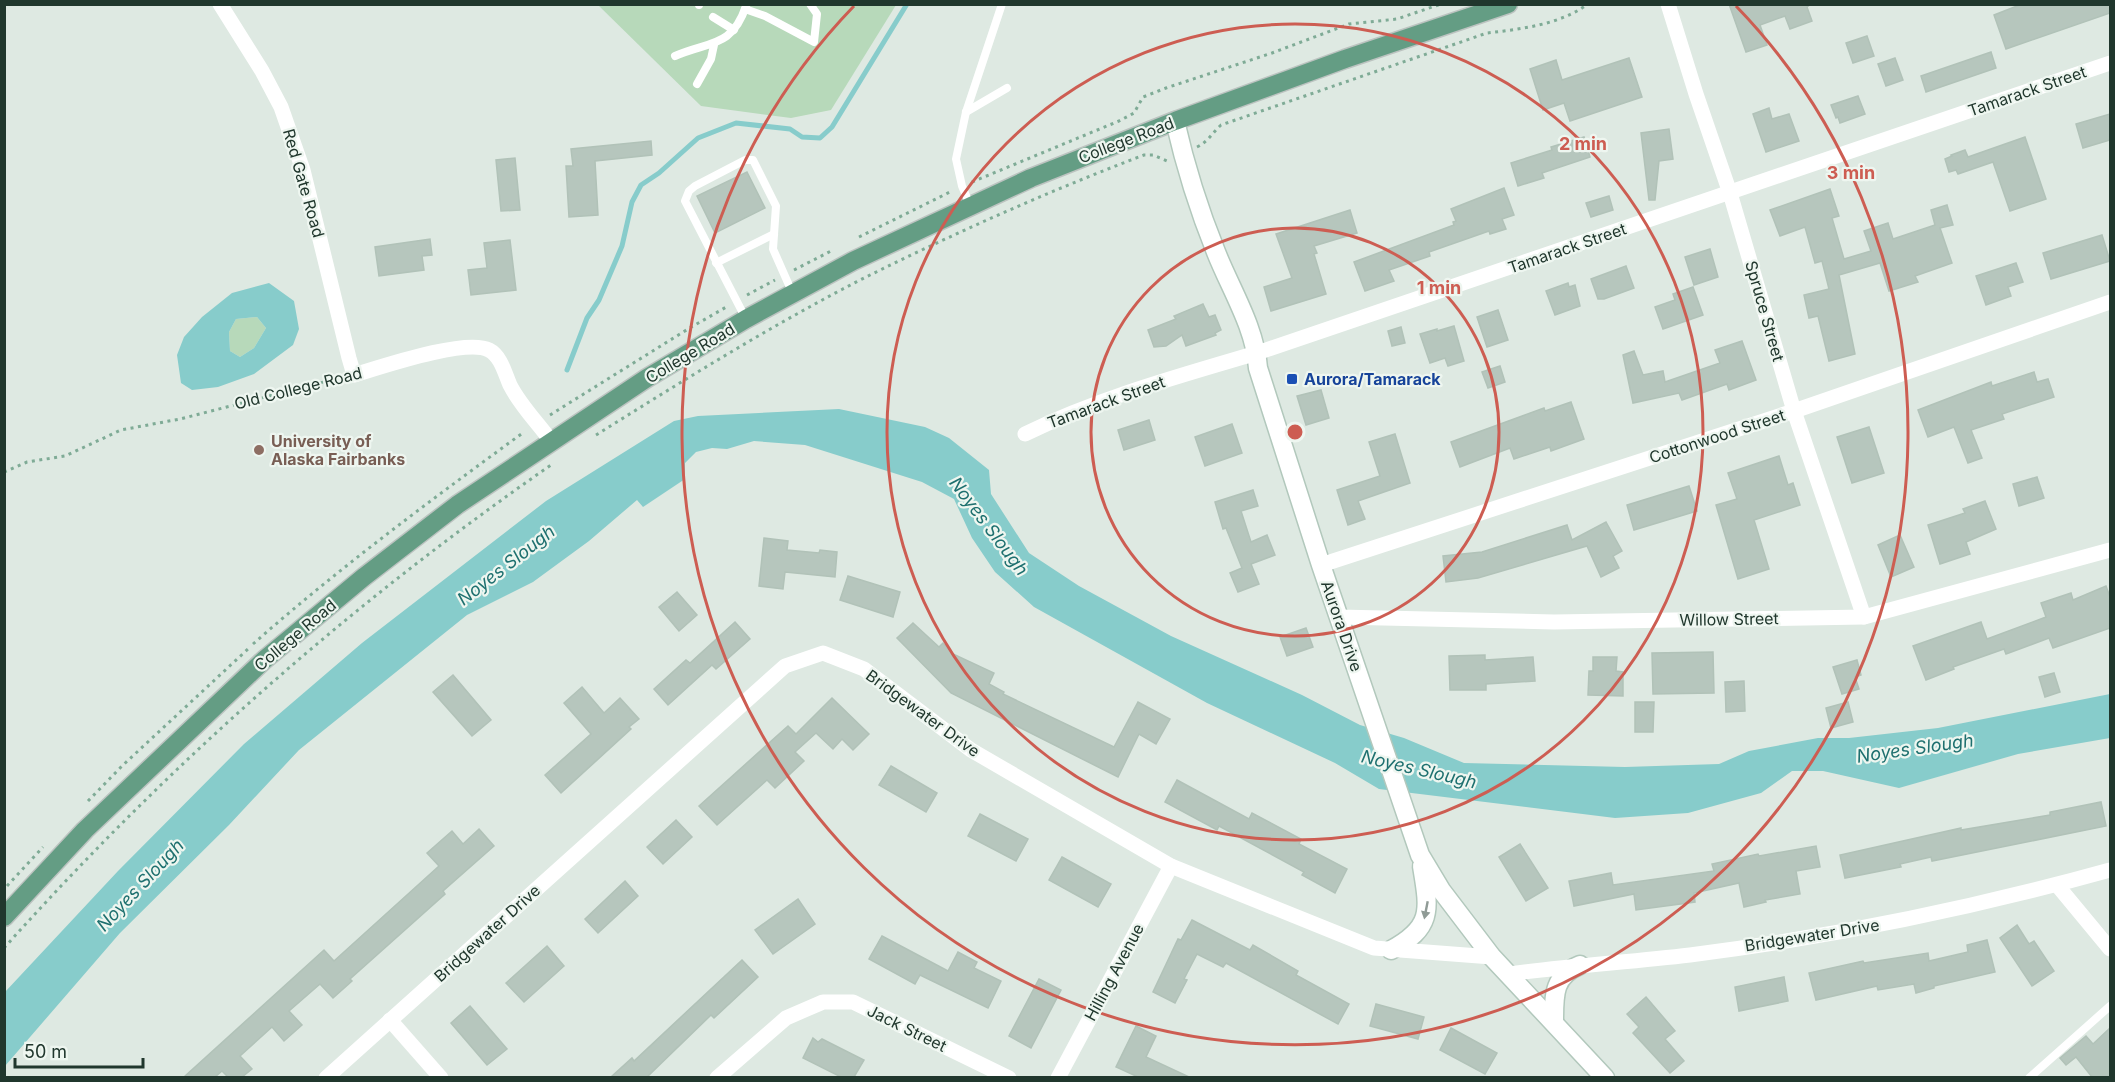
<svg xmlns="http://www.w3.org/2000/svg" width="2115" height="1082" viewBox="0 0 2115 1082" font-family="Inter,sans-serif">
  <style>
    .green { fill: #b7d9ba }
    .water { fill: #87cccb; fill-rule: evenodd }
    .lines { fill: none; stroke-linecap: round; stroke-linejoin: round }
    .stream { stroke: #87cccb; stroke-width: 5 }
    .building { fill: #b6c6bd; stroke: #b1c2b8; stroke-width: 1.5 }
    .secondary-casing { stroke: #b2c8bc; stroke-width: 21 }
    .primary-casing { stroke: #bcc3c0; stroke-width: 21 }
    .path { stroke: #7fab96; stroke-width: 3; stroke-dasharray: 3 4.5; stroke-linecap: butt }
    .lane { stroke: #fff; stroke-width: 8 }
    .street { stroke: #fff; stroke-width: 15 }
    .secondary { stroke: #fff; stroke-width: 18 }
    .primary { stroke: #649d84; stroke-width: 18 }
    .oneway { fill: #909b96 }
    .ring { fill: none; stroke: #cd5d52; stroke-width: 3 }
    .transit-dot { fill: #1a4fb4; stroke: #eef6f0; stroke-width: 2 }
    .education-dot { fill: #8d6e63; stroke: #eef6f0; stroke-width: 2 }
    .labels { text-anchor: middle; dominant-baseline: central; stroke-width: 4.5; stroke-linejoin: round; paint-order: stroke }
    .street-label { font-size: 16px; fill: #20372d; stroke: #eef6f0 }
    .transit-label { font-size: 16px; font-weight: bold; fill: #164399; stroke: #eef6f0; text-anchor: start }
    .education-label { font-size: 16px; font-weight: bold; fill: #785e54; stroke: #eef6f0; text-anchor: start }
    .water-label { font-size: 18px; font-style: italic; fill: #1e706f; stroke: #eef6f0 }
    .centre { fill: #cd5d52; stroke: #eef6f0; stroke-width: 3 }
    .ring-label { font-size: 18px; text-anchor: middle; font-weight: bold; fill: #cd5d52; stroke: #eef6f0; stroke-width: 4.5; stroke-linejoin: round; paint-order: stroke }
  </style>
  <rect width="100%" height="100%" fill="#dee9e2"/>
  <g class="green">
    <path d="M598,5H896L831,110L791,118L701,106Z"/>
    <path d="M257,317L266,328L254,348L240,357L230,351L229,332L236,319Z"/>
  </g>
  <g class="water">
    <path d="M269,283L294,301L299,329L293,345L254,374L218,387L192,390L181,383L177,355L184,337L202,317L232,293ZM257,317L266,328L254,348L240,357L230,351L229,332L236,319Z"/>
    <path d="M839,409L925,427L949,438L989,470L991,494L1029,553L1079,586L1171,636L1302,695L1360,725L1404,738L1464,763L1625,767L1719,764L1749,751L1818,738H1849L1938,728L2110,694V738L2018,754L1899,788L1823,771H1792L1761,793L1688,813L1615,818L1379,789L1335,763L1207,703L1034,607L995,572L972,538L954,499L922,482L805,445L754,441L727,449L712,448L696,452L685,463V479L643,507L637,500L589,541L533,582L467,615L299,750L229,825L120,933L5,1066V992L118,871L244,744L362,643L546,501L674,421L698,416Z"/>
  </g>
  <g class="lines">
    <path class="stream" d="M567,370L587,318L599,300L622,246L632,202L641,185L659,173L698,138L736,123L790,129L802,137L820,138L832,127L907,4"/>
  </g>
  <g class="building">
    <path d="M1729,4H1811L1807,7L1812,21L1790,29L1785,16L1760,25L1767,45L1746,52Z"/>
    <path d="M2022,4H2110V13L2006,49L1994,15Z"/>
    <path d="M1867,36L1874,56L1853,63L1846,43Z"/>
    <path d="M1991,52L1996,68L1926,92L1921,76Z"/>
    <path d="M1629,58L1642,97L1570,121L1564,103L1543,110L1530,69L1556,60L1562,80Z"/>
    <path d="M1895,58L1903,80L1886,86L1878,64Z"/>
    <path d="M1858,96L1865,114L1840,123L1838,117L1836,118L1831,105Z"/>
    <path d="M1769,108L1772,119L1789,114L1799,141L1766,152L1753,114Z"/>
    <path d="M2110,114V140L2083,148L2076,124Z"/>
    <path d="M1669,129L1673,159L1659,161L1655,200H1649L1641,133Z"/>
    <path d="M1584,137L1590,157L1542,173L1544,178L1518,186L1511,163L1552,150L1551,147Z"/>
    <path d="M2025,137L2046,199L2010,211L1993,162L1958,174L1956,170L1949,172L1945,159L1952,156L1951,155L1965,150L1968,157Z"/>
    <path d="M651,141L652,155L595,161L598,215L569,217L566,166H573L571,149Z"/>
    <path d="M515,158L520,210L501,211L496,160Z"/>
    <path d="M747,172L765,208L715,233L697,196Z"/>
    <path d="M1504,188L1514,215L1502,219L1506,229L1490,234L1489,231L1429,252L1430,256L1389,270L1394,281L1365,291L1354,262L1454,225L1453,222L1456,221L1451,209Z"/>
    <path d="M1830,189L1839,216L1832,218L1844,259L1871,251L1864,231L1888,223L1893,239L1935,225L1931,210L1947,205L1953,225L1940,228L1952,263L1915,276L1918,282L1889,291L1880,263L1839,275L1855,354L1829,361L1818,316L1809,318L1804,295L1829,289L1822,261L1815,263L1805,227L1780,236L1770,210Z"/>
    <path d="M1609,196L1613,210L1591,217L1586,203Z"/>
    <path d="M1350,210L1357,233L1314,246L1317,253L1314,254L1326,294L1271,311L1264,287L1292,278L1276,234Z"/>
    <path d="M2102,235L2110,261L2051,279L2043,253Z"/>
    <path d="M430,239L432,255L422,256L424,270L379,276L375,247Z"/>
    <path d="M510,240L516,290L471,295L468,270L487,268L484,243Z"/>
    <path d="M1710,249L1718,277L1694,285L1685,257Z"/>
    <path d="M2016,263L2023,282L2008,287L2011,296L1986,305L1976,276Z"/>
    <path d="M1626,266L1634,288L1604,299H1598L1591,279Z"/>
    <path d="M1568,283L1569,287L1575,285L1580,306L1555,315L1546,291Z"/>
    <path d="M1693,287L1703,315L1663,329L1655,307L1675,300L1673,294Z"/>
    <path d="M1203,304L1209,317L1215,315L1221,330L1215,333L1216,335L1186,346L1182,335L1166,346L1154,347L1148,330L1176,319L1174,316Z"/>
    <path d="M1498,310L1508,340L1487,347L1477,317Z"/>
    <path d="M1454,326L1464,361L1448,366L1445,358L1430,363L1420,334L1437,329V331Z"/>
    <path d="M1401,327L1405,343L1392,346L1388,331Z"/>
    <path d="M1742,341L1756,380L1729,390L1727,384L1682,400L1679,393L1633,403L1623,355L1634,351L1643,375L1663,371L1665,382L1720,363L1715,350Z"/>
    <path d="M1500,366L1505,382L1488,388L1482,372Z"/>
    <path d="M2034,372L2037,382L2048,379L2054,397L2002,414L2004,419L1971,430L1982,458L1968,463L1954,427L1928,437L1918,410L1991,382L1992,386Z"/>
    <path d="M1321,390L1329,418L1306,425L1297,396Z"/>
    <path d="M1571,402L1584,439L1551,451L1550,447L1514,459L1510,448L1460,467L1451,442L1544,408L1545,411Z"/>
    <path d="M1149,420L1155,440L1124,450L1118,430Z"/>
    <path d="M1232,424L1242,453L1205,466L1195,437Z"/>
    <path d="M1869,427L1884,473L1852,483L1837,437Z"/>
    <path d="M1395,434L1410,483L1358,501L1365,519L1348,525L1337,490L1380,476L1369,442Z"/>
    <path d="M1779,456L1788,485L1793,483L1800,505L1754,520L1769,569L1738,579L1716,505L1737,499L1728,473Z"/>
    <path d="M2037,477L2044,498L2019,506L2013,484Z"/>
    <path d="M1689,486L1697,511L1634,530L1627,505Z"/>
    <path d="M1253,490L1258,506L1241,511L1251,542L1267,535L1275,555L1251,564L1259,584L1238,592L1230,573L1242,568L1226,528L1223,529L1215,502Z"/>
    <path d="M1985,501L1996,529L1966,542L1970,554L1940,564L1928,525L1965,513L1963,509Z"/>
    <path d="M1606,522L1622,551L1613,556L1619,568L1601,577L1587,546L1478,578L1446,582L1443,556L1482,552L1567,525L1572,540Z"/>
    <path d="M1900,535L1914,567L1891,577L1878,545Z"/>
    <path d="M764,538L788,541L787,550L819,553L820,550L837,552L835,577L785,572L783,589L759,586Z"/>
    <path d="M848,576L900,592L893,617L840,600Z"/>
    <path d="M2106,586L2110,597V628L2053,648L2049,638L2006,654L2004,649L1953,667L1954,669L1926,680L1913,646L1981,622L1987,639L2046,617L2041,603L2071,593L2073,600Z"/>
    <path d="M677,592L697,615L679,631L659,607Z"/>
    <path d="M735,622L750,639L716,669L712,665L668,705L654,689L686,660L690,663Z"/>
    <path d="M913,623L939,647L943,643L953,654L994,673L989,684L1004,692L1003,694L1114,747L1138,702L1170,719L1156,744L1139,734L1118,777L951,693L897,638Z"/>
    <path d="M1306,628L1313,647L1287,656L1280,637Z"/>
    <path d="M1713,652L1714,693L1653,694L1652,653Z"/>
    <path d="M1485,655V660L1533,657L1535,681L1486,684V690H1450L1449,656Z"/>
    <path d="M1593,657H1617L1616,671L1623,672V696L1588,695L1589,671H1593Z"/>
    <path d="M1857,660L1861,675L1855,677L1859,689L1842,694L1833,667Z"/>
    <path d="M2054,673L2060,692L2045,697L2039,677Z"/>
    <path d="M453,675L491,720L472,736L433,692Z"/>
    <path d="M1744,681L1745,711L1726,712L1725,682Z"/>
    <path d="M582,687L604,713L620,698L639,719L629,727L631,729L561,793L545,775L591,734L564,703Z"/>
    <path d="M832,698L869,734L853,750L842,739L833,749L816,733L795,752L804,761L775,788L767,780L717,825L699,806L788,726L796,734Z"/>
    <path d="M1635,702H1654L1653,732H1635Z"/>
    <path d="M1848,702L1853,722L1831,728L1826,708Z"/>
    <path d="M891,766L937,793L926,812L879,785Z"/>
    <path d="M1177,780L1249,819L1252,813L1301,839L1299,844L1347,869L1335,893L1302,875L1304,872L1219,826L1217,830L1165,802Z"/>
    <path d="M2101,802L2106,826L1932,861L1931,857L1900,864L1901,867L1845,878L1840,855L1961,828V830L2050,815V812Z"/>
    <path d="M980,814L1028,839L1016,861L968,836Z"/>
    <path d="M676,820L692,837L663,864L647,847Z"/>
    <path d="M479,829L494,846L443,891L445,894L350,979L352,981L333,998L320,984L289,1011L302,1025L284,1041L272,1027L240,1056L252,1069L242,1077H228L222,1071L215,1077H184L324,950L334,961L439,866L427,853L452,831L463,844Z"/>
    <path d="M1520,844L1548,888L1526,901L1499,857Z"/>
    <path d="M1816,846L1820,867L1796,871L1800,894L1765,900L1766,902L1744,907L1739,883L1694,893L1695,902L1636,910L1634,894L1574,906L1569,881L1611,873L1613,885L1714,871L1712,864L1758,854L1759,856Z"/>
    <path d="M1062,857L1111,884L1098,907L1049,880Z"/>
    <path d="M625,881L638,896L598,933L585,919Z"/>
    <path d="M798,899L815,924L773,954L755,930Z"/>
    <path d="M1192,920L1250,950L1253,945L1298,971L1296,975L1349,1004L1338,1024L1226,963L1223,967L1197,954L1184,979L1187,980L1175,1003L1153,992L1178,939L1181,940Z"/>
    <path d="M2017,925L2029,944L2034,941L2054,971L2032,986L2000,938Z"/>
    <path d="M882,936L948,971L958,952L977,962L974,968L1001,981L988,1008L920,975L915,984L869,959Z"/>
    <path d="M1987,940L1995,972L1934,986V988L1916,993L1914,984L1878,990L1877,986L1816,1000L1809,973L1863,961L1864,963L1928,953L1929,961L1968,952L1967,945Z"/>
    <path d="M547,946L564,966L524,1002L506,983Z"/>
    <path d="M742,960L758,977L714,1018L711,1015L647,1077H611L632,1058L634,1061Z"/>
    <path d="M1784,977L1788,1001L1739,1011L1735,987Z"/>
    <path d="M1039,979L1061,990L1031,1048L1009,1036Z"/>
    <path d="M1646,997L1675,1031L1665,1039L1684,1061L1670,1073L1633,1033L1639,1027L1627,1014Z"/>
    <path d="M1376,1004L1424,1017L1418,1039L1370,1026Z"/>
    <path d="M470,1006L507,1049L487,1065L451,1023Z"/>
    <path d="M1136,1026L1156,1036L1146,1057L1189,1077H1138L1116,1067Z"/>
    <path d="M1451,1028L1497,1053L1485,1074L1440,1050Z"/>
    <path d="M2110,1028V1077H2092L2076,1057L2066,1065L2060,1058L2086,1036L2093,1044Z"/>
    <path d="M813,1038L818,1042L822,1039L864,1060L854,1077H841L803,1058Z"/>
  </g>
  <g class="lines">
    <defs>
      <g id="secondary">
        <path d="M1175,121C1185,165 1199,210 1216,252C1231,290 1255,327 1258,368L1321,565L1420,855L1441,890L1492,957L1605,1078"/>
        <path d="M1391,950C1434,927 1429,909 1422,866"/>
        <path d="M1554,1022C1554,995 1553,976 1580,965"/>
      </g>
      <path id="primary" d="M4,917L85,830L264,660L365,576L457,505L647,378L746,319L853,261L1031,178L1175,121L1345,59L1508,4"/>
    </defs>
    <use href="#secondary" class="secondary-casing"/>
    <use href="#primary" class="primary-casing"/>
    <g class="path">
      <path d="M1197,147C1208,142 1212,133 1221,125L1487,33C1521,29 1559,25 1588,4"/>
      <path d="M972,182L1119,121L1134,113L1143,97L1166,88L1272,53L1349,24L1397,19L1441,4"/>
      <path d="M859,237L952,191"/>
      <path d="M794,270L831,251"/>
      <path d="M747,295L775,280"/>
      <path d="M550,415L688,329L728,306"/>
      <path d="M596,435C684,380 772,325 864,278C955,233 1049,191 1144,155H1153L1167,161"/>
      <path d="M4,472L27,462L65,456L121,430L180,419L339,378"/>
      <path d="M253,644C339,568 431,500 524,432"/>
      <path d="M88,801L122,766L248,649"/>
      <path d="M7,886L43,847"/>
      <path d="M4,948C168,765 349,605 551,465"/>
    </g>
    <g class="lane">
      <path d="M699,5V4"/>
      <path d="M745,9L765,16L814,42L817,14L810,4"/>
      <path d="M713,17L734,30"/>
      <path d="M675,56C709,41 732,48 746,6"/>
      <path d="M697,84L711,59L714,45"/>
      <path d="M966,112L1007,88"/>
      <path d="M970,205L962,186L956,159L966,112L1002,4"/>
      <path d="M716,263L774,234"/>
      <path d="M746,319L685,201L689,191L695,186L745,160H753L776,206L773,249L792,292"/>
      <path d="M2029,1078L2110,1006"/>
    </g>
    <g class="street">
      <path d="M220,4L262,71L281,107L303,170L349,358L354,375C381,367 466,338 489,350C501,356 505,374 510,385C520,405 538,423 551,441"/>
      <path d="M1668,4L1696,94L1730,193L1794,411L1864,617"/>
      <path d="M1025,434C1099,398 1179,376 1257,353L2110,63"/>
      <path d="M1321,565L1794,411L2110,302"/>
      <path d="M1339,617L1554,622L1864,617L2110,550"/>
      <path d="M2057,885L2110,949"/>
      <path d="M1508,974C1569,966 1630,962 1690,955C1832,937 1973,908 2110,870"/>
      <path d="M390,1020L441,1078"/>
      <path d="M326,1078L785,666L823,653L864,669L971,750L1171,866L1374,948L1492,957"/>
      <path d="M717,1078L786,1018L823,1002H853L1009,1078"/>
      <path d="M1058,1078L1171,866"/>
    </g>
    <use href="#secondary" class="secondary"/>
    <use href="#primary" class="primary"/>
  </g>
  <defs><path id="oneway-solid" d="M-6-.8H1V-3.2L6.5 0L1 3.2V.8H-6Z" transform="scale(1.5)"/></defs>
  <use class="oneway" href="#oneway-solid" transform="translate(1426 910) rotate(101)"/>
  <g class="ring">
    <circle cx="1295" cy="432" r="204"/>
    <circle cx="1295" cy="432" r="408"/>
    <path d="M1736 6A613 613 0 1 1 854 6"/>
  </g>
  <rect class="transit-dot" x="1286" y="373" width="12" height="12" rx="3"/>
  <circle class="education-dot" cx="259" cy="450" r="6"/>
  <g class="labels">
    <g class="street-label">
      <text transform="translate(2027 91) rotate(-19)">Tamarack Street</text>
      <text transform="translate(1126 140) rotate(-21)">College Road</text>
      <text transform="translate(304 183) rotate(74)">Red Gate Road</text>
      <text transform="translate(1567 248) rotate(-19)">Tamarack Street</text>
      <text transform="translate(1765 311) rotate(74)">Spruce Street</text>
      <text transform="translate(690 353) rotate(-31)">College Road</text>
      <text transform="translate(298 388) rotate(-14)">Old College Road</text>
      <text transform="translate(1106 402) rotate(-20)">Tamarack Street</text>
      <text transform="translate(1717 436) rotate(-18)">Cottonwood Street</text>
      <text transform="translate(1729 619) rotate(-1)">Willow Street</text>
      <text transform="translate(1342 626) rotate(71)">Aurora Drive</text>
      <text transform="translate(295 635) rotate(-40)">College Road</text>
      <text transform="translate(923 713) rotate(36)">Bridgewater Drive</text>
      <text transform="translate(487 933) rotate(-42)">Bridgewater Drive</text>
      <text transform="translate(1812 935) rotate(-9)">Bridgewater Drive</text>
      <text transform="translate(1114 972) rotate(-62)">Hilling Avenue</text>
      <text transform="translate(907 1028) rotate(26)">Jack Street</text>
    </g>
    <g class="transit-label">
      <text x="1304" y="379">Aurora/Tamarack</text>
    </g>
    <g class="education-label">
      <text x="271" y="441">University of<tspan x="271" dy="18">Alaska Fairbanks</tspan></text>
    </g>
    <g class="water-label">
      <text transform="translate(989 526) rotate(53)">Noyes Slough</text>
      <text transform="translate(506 565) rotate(-38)">Noyes Slough</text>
      <text transform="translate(1915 748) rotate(-8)">Noyes Slough</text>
      <text transform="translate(1419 769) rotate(13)">Noyes Slough</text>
      <text transform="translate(140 885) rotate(-47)">Noyes Slough</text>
    </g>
  </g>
  <circle cx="1295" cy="432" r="9" class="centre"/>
  <g class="ring-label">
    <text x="1583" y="150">2 min</text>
    <text x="1851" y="179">3 min</text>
    <text x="1439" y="294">1 min</text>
  </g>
  <rect width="2115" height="1082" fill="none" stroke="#20372d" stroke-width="12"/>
  <path d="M15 1058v9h128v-9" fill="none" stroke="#20372d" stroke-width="3"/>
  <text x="24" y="1058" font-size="18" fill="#20372d" stroke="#eef6f0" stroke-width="4.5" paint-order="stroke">50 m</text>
</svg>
